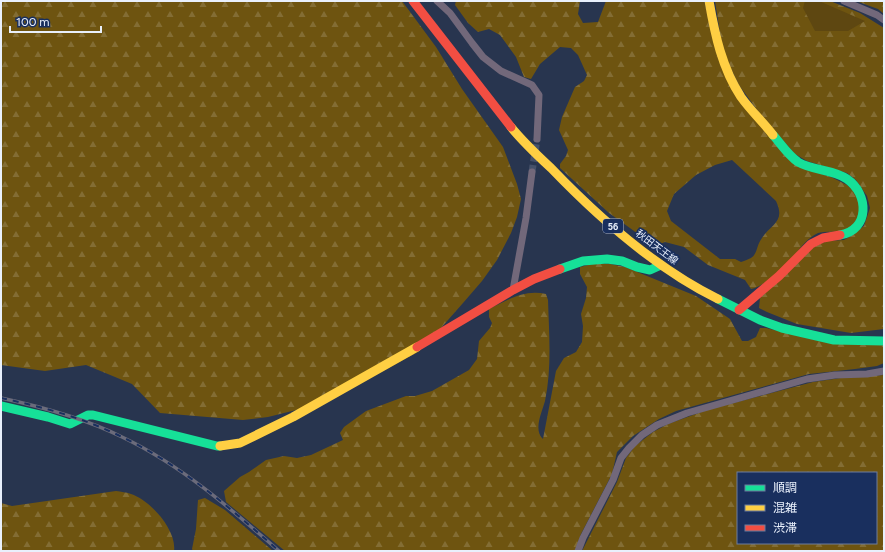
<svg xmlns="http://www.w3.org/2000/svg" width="885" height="552" viewBox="0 0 885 552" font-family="Figtree,'Noto Sans JP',sans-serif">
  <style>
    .forest { fill: url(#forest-firs); fill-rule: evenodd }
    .green { fill: #5e4711 }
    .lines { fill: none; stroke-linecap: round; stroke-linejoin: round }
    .street-tunnel { stroke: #455169; stroke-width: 7; stroke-dasharray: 7 3.5; stroke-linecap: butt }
    .street { stroke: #72687a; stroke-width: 7 }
    .fast { stroke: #16e098; stroke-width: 9 }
    .slow { stroke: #ffcf43; stroke-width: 9 }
    .jam { stroke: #f24e42; stroke-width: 9 }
    .rail-casing { stroke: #6b6b7b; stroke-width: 3.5 }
    .rail { stroke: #192f5e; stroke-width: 2; stroke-dasharray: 6; stroke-linecap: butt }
    .labels { text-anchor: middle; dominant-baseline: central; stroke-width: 3.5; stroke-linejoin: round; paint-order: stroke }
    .shield { fill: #192f5e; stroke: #abb6cd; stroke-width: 1 }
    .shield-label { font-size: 9px; font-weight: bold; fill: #e9f0fc }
    .street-label { font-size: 10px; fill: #e9f0fc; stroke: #192f5e }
  </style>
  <defs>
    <pattern id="forest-firs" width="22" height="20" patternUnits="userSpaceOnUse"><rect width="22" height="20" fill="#6e5410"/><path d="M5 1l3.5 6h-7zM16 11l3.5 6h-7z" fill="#836d34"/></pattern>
  </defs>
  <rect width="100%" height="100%" fill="#28354f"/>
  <g class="forest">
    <path d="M1,1H402L436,47L462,89L503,147L517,184L521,199L517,217L511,233L497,260L482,281L463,303L433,337L418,352L337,396L304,408L268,417L243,420L160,413L132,384L86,365L45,371L1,365Z"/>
    <path d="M456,1H580L578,14L583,23L598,22L606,1H704L722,69L802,168L831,177L847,185L854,191L859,202V216L849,231C841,232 823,231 818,233C803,240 796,256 785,267C778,274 761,287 751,289L745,280L708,265L684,247L665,242L655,246L609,213L560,168V164L566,156L568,150L559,130L562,117L575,87L584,81L587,75L578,55L571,48L560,47L540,64L531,79L524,77L516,57L500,35L489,29L478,32L468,23L455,5ZM732,160L776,201C786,222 771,224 762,238C753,251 761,256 741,262L735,259H720L671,221L667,211L674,194L696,175L715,165Z"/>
    <path d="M715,1H830L860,13L884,28V329L851,333L797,324L767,312L759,308L760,298L814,247L827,241L844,240L851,236L864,226L870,208L867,196L856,180L847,173L807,161L795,154L760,114L739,85L723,52Z"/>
    <path d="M856,1H884V14L878,9Z"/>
    <path d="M593,264H610L625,267L696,296L730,319L742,341H748L756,337L760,328H766L824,342L884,345V363L877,366L855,369L809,374L676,411L659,419L633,436L617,452L612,474L581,534L575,551H285L226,502L224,491L240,477L249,472L266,460L284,456L297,458L311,455L343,440L340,433L344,427L366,411L406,396H415L432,391L469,370L477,359L479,341L490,328L492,323L489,317V309C508,300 524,289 546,294L548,300C549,333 552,368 545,401C542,412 533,430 543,439L556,371L564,358L576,352L582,342L583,326L581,314L586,298L587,287L580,274V267Z"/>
    <path d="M884,375V551H582L617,482L626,458L635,446L653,432L668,424L707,410L813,382L841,378ZM738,473H876V543H738Z"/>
    <path d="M116,491C121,492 126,492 131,494C150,500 177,530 174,551H1V503L12,506Z"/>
    <path d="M205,498L225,510L273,551H193L192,549L196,529L198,500Z"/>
  </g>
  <path class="green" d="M805,1H819L865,21L848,31H815L803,8Z"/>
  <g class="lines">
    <path class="street-tunnel" d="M532,172L537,139"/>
    <g class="street">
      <path d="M437,1L450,13L472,43L483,57L501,71L532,85L539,95L537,139"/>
      <path d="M844,1L877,15L884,20"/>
      <path d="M513,290L526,218L532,172"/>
      <path d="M578,551L583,538L613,480L621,458L629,448L642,435L657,425L687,413L807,379L835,375L867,374L884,371"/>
    </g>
    <g class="fast">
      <path d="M773,135C781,144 788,155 798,162C813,171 833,169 847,179C869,194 870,230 840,235"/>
      <path d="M560,269L583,261L607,259L622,261L637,267L650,270L661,265"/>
      <path d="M718,299L760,320L782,328L834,340L884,341"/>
      <path d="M1,406L48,417L70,424L88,415H93L217,446H220"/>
    </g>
    <g class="slow">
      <path d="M709,1C715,35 722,68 741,97C751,111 763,122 773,135"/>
      <path d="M511,127C523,142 537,155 551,168C598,217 657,269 718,299"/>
      <path d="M220,446L240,443L293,417L417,347"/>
    </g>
    <g class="jam">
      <path d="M413,1L511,127"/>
      <path d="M739,310L779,276L811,244L823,238L840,235"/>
      <path d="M417,347L513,290L534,279L560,269"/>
    </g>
    <defs>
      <path id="rail" d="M1,398C43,407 84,418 122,437C181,465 230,508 279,551"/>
    </defs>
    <use href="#rail" class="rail-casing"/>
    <use href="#rail" class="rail"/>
  </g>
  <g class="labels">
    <rect class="shield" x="603" y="219" width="20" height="14" rx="3"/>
    <g class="shield-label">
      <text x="613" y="226">56</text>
    </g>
    <g class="street-label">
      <text transform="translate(657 247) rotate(37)">秋田天王線</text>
    </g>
  </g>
  <rect width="885" height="552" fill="none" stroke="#e9f0fc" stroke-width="4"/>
  <rect x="737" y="472" width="140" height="72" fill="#192f5e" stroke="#6c7c9d"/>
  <rect x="745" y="485" width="20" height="6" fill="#16e098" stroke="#6c7c9d"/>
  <text x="773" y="492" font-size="12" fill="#e9f0fc">順調</text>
  <rect x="745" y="505" width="20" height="6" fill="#ffcf43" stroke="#6c7c9d"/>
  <text x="773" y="512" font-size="12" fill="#e9f0fc">混雑</text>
  <rect x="745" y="525" width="20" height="6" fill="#f24e42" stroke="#6c7c9d"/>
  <text x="773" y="532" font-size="12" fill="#e9f0fc">渋滞</text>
  <path d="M10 26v6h91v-6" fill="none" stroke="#e9f0fc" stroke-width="2"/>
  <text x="16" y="26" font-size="12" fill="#e9f0fc" stroke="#192f5e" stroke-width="3" paint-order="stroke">100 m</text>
</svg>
